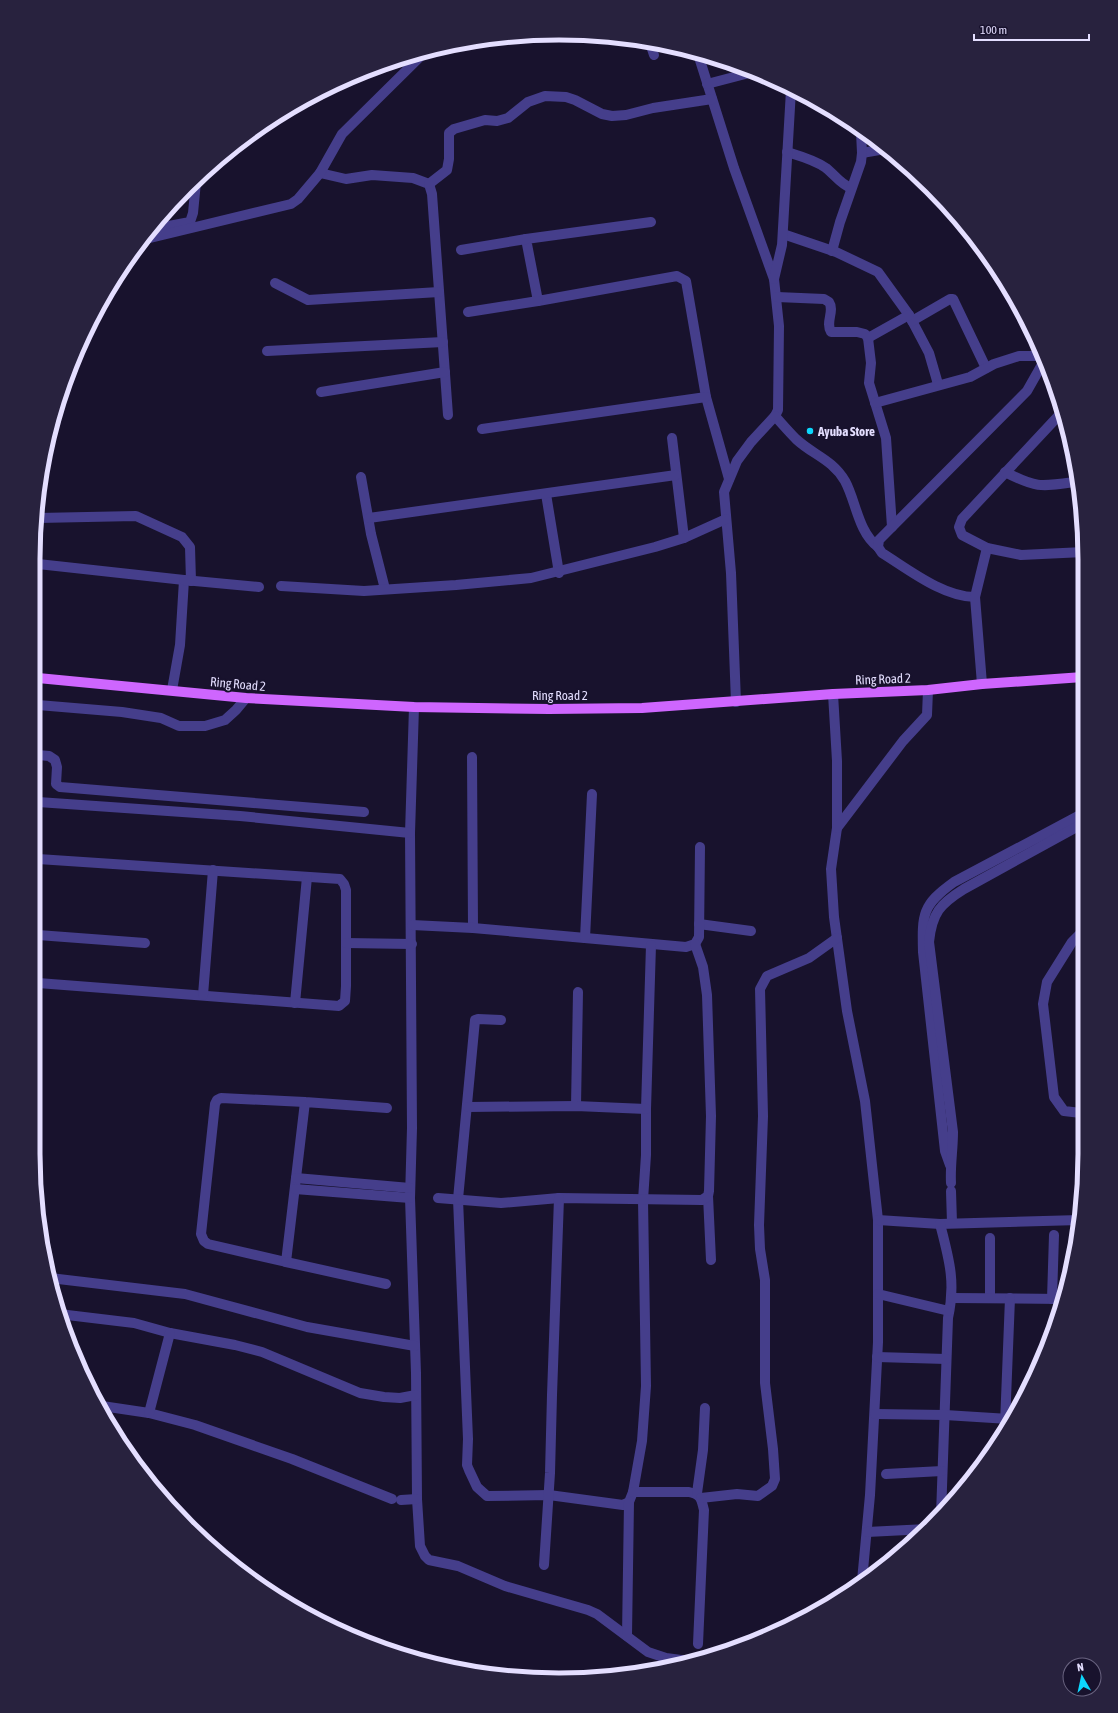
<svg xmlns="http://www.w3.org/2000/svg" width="1118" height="1713" viewBox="0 0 1118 1713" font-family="'Asap Condensed',sans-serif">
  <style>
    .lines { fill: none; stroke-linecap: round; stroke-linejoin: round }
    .minor { stroke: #453e8b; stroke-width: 10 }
    .major { stroke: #ce66fe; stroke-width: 10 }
    .poi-dot { fill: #0cd7fd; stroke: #18122d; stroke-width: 1.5 }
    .labels { text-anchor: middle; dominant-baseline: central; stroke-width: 4; stroke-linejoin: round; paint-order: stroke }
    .poi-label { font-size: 13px; font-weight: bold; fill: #e4deff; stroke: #18122d; text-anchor: start }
    .street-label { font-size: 13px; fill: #e4deff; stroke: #18122d }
    .rim { fill: none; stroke: #e4deff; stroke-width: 5 }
  </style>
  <rect width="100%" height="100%" fill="#18122d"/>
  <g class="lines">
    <g class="minor">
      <path d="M650,43L654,55"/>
      <path d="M698,54L734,168L774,279L779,326L778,410L775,416L751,442L737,461L724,492L731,573L736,702"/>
      <path d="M707,84L753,72"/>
      <path d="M787,152C800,156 815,160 826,168C835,175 840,184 851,188"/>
      <path d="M862,153L885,149"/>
      <path d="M320,173L346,179L372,175L413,178L429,184L432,194L448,415"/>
      <path d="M429,184L447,170L449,159V133L454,129L485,120L497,121L508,118L528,102L545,96L566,97L575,100L602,114L612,116L626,115L653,108L712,99"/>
      <path d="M651,222L526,239L538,301L677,276L686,281L706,397L729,479"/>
      <path d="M153,229L190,222L193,213L196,182"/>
      <path d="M783,234L836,252L878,272L909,315L929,353L938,384"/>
      <path d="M146,239L291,204L298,199L320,173L342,134L427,50"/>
      <path d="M461,250L526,239"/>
      <path d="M832,251L840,222L861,162L862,153L861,132"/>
      <path d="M774,279L782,245L791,90"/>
      <path d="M275,283L308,300L439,292"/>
      <path d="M777,297L824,299L829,302C835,311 825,322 831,332H857L865,334L868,338L871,363L869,383L886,438L892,527"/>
      <path d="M468,312L538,301"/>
      <path d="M912,321L950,299H953L986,368"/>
      <path d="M868,338L909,315"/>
      <path d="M267,351L443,342"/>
      <path d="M321,392L445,372"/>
      <path d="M875,403L970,377L994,364L1019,356H1042"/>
      <path d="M1063,411L962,519L959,527L962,535L987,548L1021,555L1084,552"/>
      <path d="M775,416C782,424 789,432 796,439C813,455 832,459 845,481C856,501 858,532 878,547"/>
      <path d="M482,429L706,397"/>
      <path d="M672,438L684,538"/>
      <path d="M1005,472C1036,488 1040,487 1074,482"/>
      <path d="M361,477L371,534L385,589"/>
      <path d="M546,494L559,573"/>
      <path d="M38,518L136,516L182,537L190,547L191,581"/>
      <path d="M369,518L676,475"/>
      <path d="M38,564L184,580L180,645L172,690"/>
      <path d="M184,580L259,587"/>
      <path d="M281,586L364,591L456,585L531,578L655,547L684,538L726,519"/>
      <path d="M975,597C943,597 908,569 882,553L878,547L879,540L1027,391L1044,361"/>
      <path d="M982,684L975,597L987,548"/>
      <path d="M833,694L837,761V828L831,869L834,917L847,1011L865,1101L878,1220V1342L870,1495L862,1581"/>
      <path d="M38,705L122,712L161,718L179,726H205L225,720L236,710L246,698"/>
      <path d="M414,707L410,833L412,1128L410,1198L416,1373L417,1499L420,1546L425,1556L429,1560L458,1566L505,1586L588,1610L597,1614L648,1652L666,1658L681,1660H695"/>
      <path d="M38,755L49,756L55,760L57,767L56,784L60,787L364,812"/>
      <path d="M472,757L473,928"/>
      <path d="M38,802L240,816L410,833"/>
      <path d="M837,828L903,741L927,715L928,690"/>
      <path d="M38,859L340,879L344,884L346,890V986L345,1001L339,1006L38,983"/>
      <path d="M699,924L751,931"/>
      <path d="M412,925L473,928L686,947L695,944L699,937L700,847"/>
      <path d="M38,935L145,943"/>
      <path d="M585,938L592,794"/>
      <path d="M346,943L412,944"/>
      <path d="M203,995L213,870"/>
      <path d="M295,1003L307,877"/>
      <path d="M501,1020L478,1019L475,1020L458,1199L468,1439L467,1465L469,1470L477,1487L487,1496L549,1495L623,1505L629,1502L633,1492L642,1441L646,1386L643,1200L646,1155V1109L651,945"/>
      <path d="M305,1102L286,1262L208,1244L204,1241L201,1234L215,1104L217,1100L221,1098L305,1102L387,1108"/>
      <path d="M576,1106L578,992"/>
      <path d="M468,1107L576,1106L646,1109"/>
      <path d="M1081,1113L1064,1111L1054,1097L1043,1004L1047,982L1072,942L1082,932"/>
      <path d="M950,1165L945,1151L923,952C922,914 922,905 954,882L1082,814"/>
      <path d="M296,1178L410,1188"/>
      <path d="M951,1183C950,1166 953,1150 953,1132L929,942C932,913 940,904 964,889L1082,824"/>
      <path d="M295,1189L410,1198"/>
      <path d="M951,1191L952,1223"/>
      <path d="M708,1196L711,1260"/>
      <path d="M438,1198L501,1203L559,1198L702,1200L708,1196L709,1191L711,1116L707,995L703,967L695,944"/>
      <path d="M878,1220L940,1224L1080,1220"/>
      <path d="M940,1224C949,1259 956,1282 948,1318L941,1515"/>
      <path d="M990,1238V1298"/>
      <path d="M286,1262L386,1284"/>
      <path d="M50,1278L185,1294L307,1327L415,1346"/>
      <path d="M878,1294L949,1311"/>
      <path d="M952,1298L1063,1299"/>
      <path d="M1052,1299L1054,1235"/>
      <path d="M59,1314L134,1323L170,1333L235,1345L262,1352L360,1393L384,1397L400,1398L416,1395"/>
      <path d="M877,1357L946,1359"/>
      <path d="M102,1406L149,1413L195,1425L292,1459L392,1499"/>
      <path d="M149,1413L170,1333"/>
      <path d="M875,1414L945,1415L1009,1419"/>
      <path d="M1005,1424L1010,1298"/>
      <path d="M886,1474L942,1471"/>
      <path d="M633,1492H689C702,1495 701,1499 704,1510L698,1644"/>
      <path d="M697,1493L703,1450L705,1408"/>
      <path d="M701,1498L737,1494L758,1496L772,1486L775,1479L773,1449L765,1383V1280L760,1249L759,1225L763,1116L760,989L767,976L809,958L837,938"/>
      <path d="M401,1500L417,1499"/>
      <path d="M867,1532L927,1529"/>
      <path d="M544,1565L550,1473L552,1395L559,1198"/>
      <path d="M627,1636L629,1502"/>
    </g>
    <path class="major" d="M38,678L246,698L414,707L549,709L642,708L833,694L928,690L982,684L1083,677"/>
  </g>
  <circle class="poi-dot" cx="810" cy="431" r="4"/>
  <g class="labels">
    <g class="poi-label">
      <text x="818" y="431">Ayuba Store</text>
    </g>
    <g class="street-label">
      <text transform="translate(883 679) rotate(-2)">Ring Road 2</text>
      <text transform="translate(238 684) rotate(5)">Ring Road 2</text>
      <text x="560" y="695">Ring Road 2</text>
    </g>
  </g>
  <path d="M0 0H1118V1713H0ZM559 40H559A519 519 0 0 1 1078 559V1154A519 519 0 0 1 559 1673H559A519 519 0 0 1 40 1154V559A519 519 0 0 1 559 40Z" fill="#28223e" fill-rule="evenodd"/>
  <path class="rim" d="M559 40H559A519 519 0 0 1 1078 559V1154A519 519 0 0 1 559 1673H559A519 519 0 0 1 40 1154V559A519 519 0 0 1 559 40Z"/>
  <g transform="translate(1082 1677) rotate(351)"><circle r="19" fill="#18122d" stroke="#6a6481"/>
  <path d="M0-3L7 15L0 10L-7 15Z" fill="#0cd7fd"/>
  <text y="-6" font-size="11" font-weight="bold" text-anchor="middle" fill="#e4deff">N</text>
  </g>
  <path d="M974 34v6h115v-6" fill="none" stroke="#e4deff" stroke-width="2"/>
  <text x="980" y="34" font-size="12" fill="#e4deff" stroke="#18122d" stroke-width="3" paint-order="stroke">100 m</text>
</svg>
